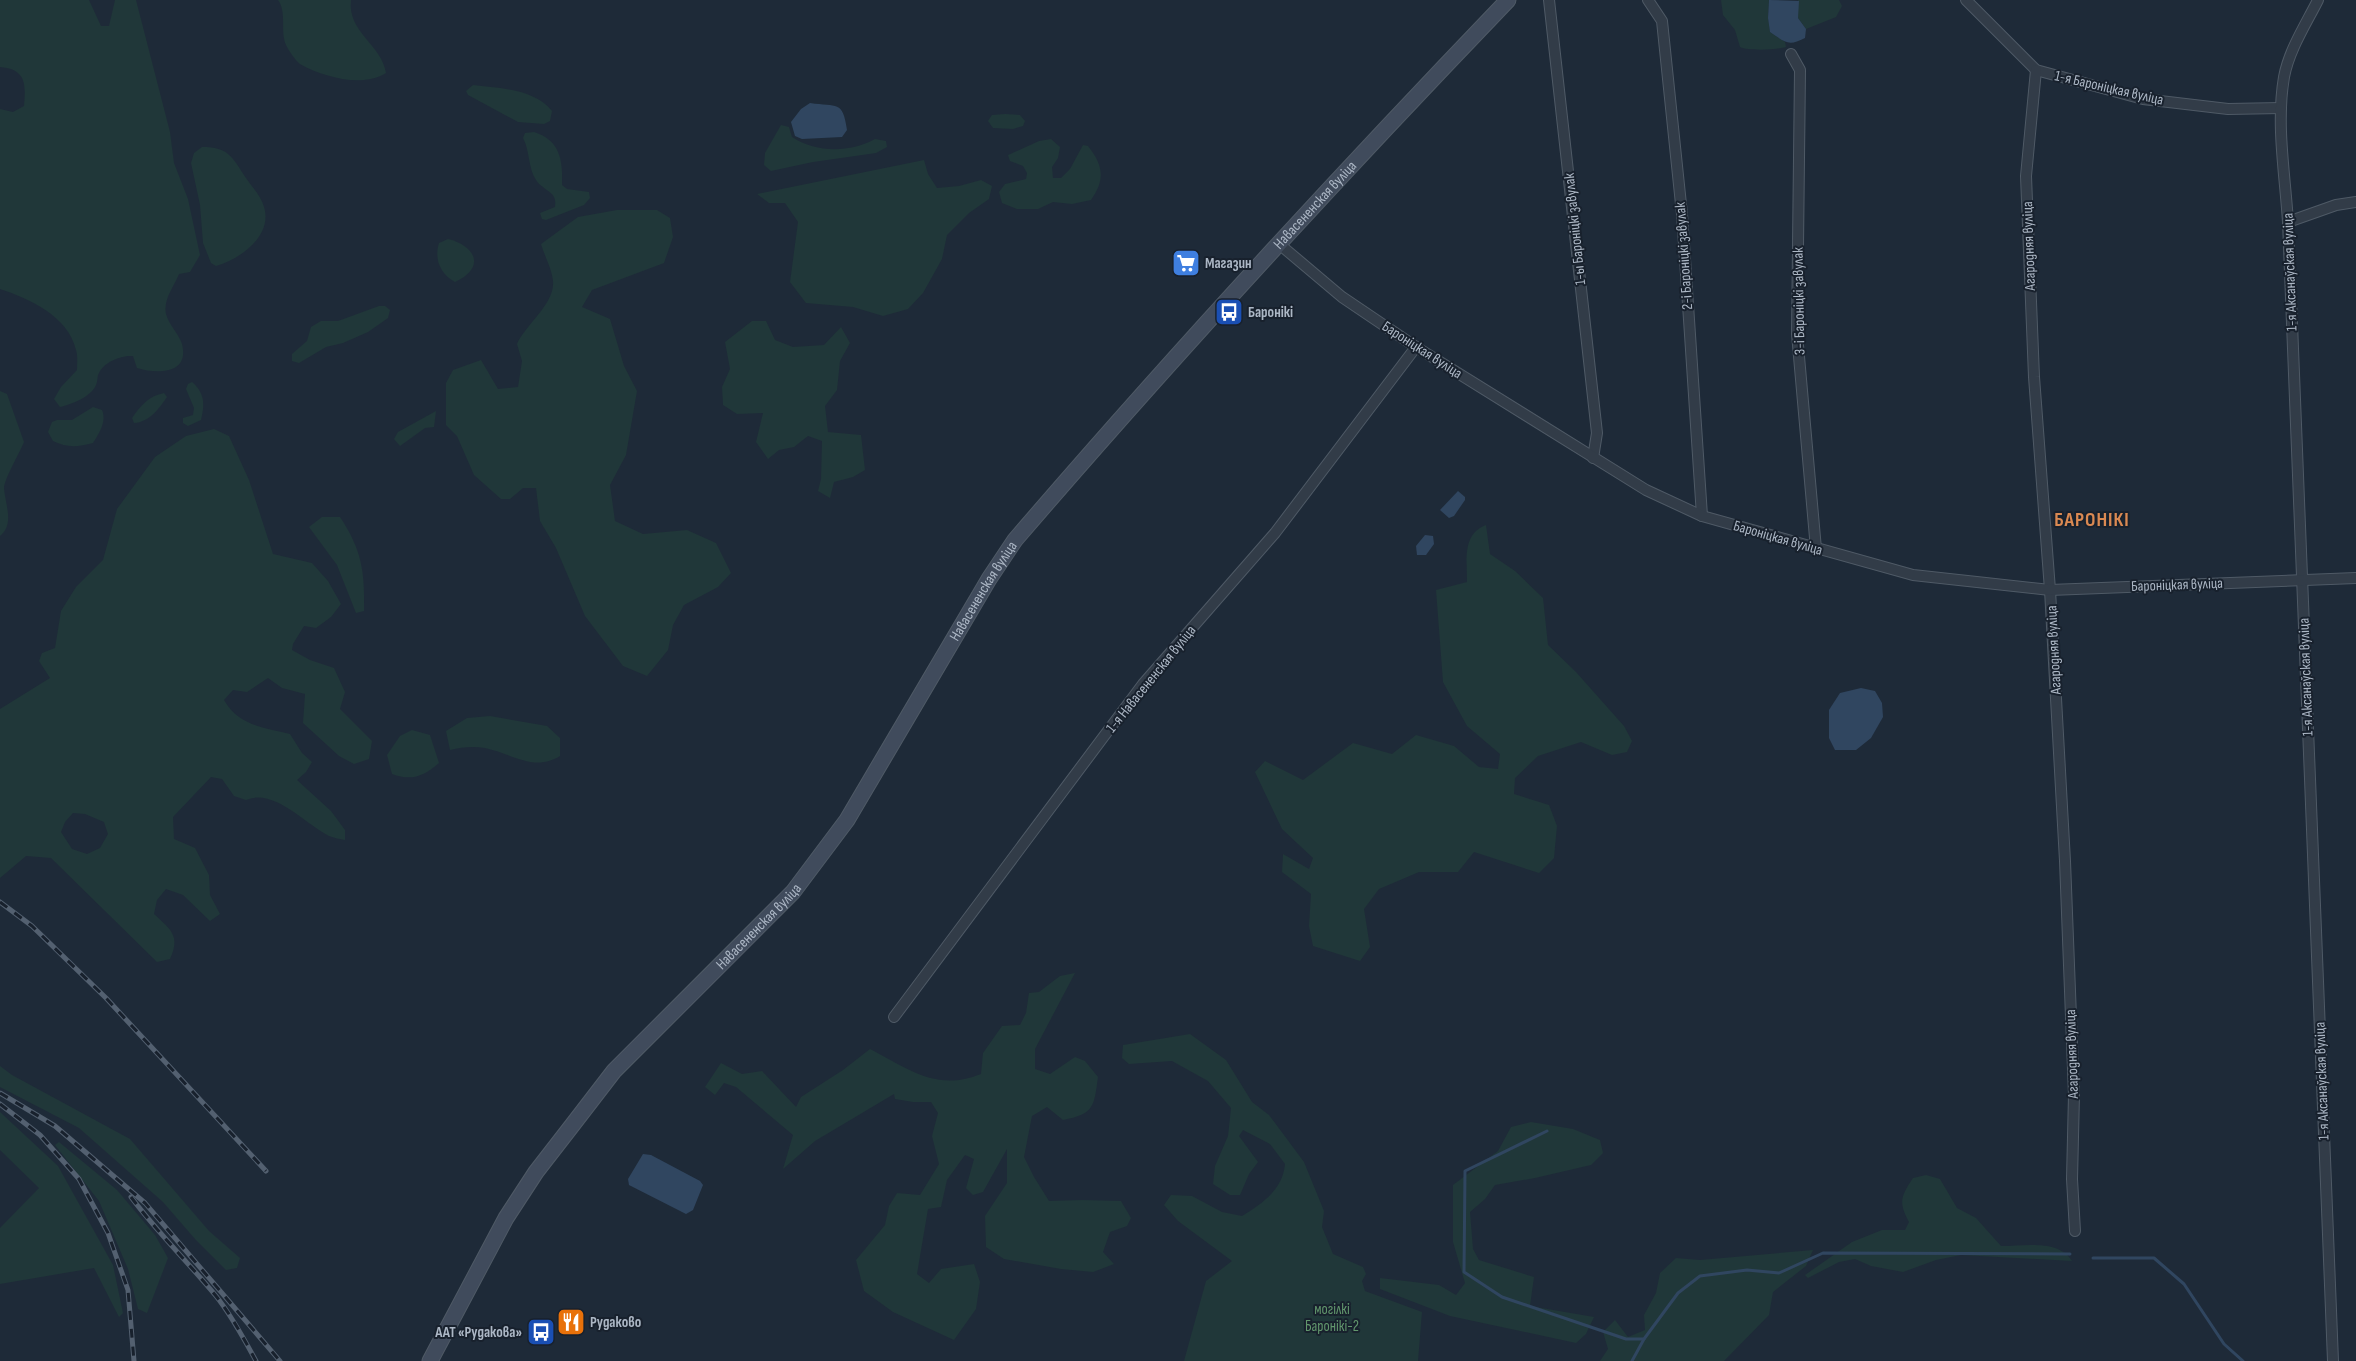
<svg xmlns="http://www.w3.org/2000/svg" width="2356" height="1361" viewBox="0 0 2356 1361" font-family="'Sofia Sans Condensed',sans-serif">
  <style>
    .green { fill: #203739; fill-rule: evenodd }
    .water { fill: #304660 }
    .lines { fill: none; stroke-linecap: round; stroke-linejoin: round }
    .stream { stroke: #304660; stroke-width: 3 }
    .street-casing { stroke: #4f5a66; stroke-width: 12 }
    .secondary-casing { stroke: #4f5a66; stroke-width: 17 }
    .street { stroke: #323c48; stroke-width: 10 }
    .secondary { stroke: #404b5c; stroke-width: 15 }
    .rail-casing { stroke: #536070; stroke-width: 5 }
    .rail { stroke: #18212d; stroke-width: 3; stroke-dasharray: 9; stroke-linecap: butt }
    .labels { text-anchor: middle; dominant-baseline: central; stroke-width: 4; stroke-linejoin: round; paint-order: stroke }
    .street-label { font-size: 15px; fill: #acb7c5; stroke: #18212d }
    .poi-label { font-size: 15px; font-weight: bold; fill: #acb7c5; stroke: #18212d; text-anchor: start }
    .park-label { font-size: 15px; fill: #62976d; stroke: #18212d }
    .district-label { font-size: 20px; font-weight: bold; letter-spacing: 1px; fill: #da8952; stroke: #18212d }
  </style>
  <rect width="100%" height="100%" fill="#1e2a38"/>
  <g class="green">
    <path d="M0,0H89L101,26H109L115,0H136L170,132L174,163L188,199L200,255L190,272L179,274C174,287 163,299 166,314C169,325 179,334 182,344C190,375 156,374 137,368L133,356C121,355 104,362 99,373C97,376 98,381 96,385C91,397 72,404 60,407L54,399L61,387L77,370C77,364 78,356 76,350C68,316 30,299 0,289V109L13,112L24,106C26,84 26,69 0,67Z"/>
    <path d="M278,0H351C347,32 382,45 386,73C363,88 323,77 300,64C295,60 289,51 286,45C280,31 287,12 278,0Z"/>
    <path d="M1721,0H1769L1768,18L1770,32L1785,42L1786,47C1776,50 1749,51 1740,47L1735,30L1723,15Z"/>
    <path d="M1798,0H1839L1842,6L1836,17L1806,29L1798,18Z"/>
    <path d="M473,85C499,88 535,89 552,111L550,121L544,124L518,122L468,95L466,91Z"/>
    <path d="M1005,114L1020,115L1025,121L1023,126L1013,129L993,128L988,121L992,115Z"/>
    <path d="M781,125L789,127L792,137C817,153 849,153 875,139L886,141L887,147L876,153L813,162L771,171L764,165L765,153Z"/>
    <path d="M534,132C560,140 563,160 562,185L567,189L589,192L590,198L584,205L546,220L542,219L540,213L555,207C558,191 543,191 536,180C528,168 530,151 523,138L525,133Z"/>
    <path d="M1051,139L1060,147L1058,158L1052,167L1053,178H1061L1070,169L1083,145L1088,146C1104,166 1105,180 1091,200L1072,204L1053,202L1038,209H1017L1002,203L999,192L1005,184L1026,179L1027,173L1023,166L1010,161L1008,155L1039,141Z"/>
    <path d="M202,147C229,147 232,157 246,178C252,187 261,196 264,207C273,236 240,259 216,266L211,263L203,243L200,205L191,163L194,153Z"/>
    <path d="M924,160L928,174L937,188L959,186L981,180L992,186L989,199L969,213L947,235L942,259L923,293L908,309L883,316L853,307L806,303L790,282L798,222L785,203H769L757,194Z"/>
    <path d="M617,210H657L670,218L673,237L664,263L592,290L582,307L610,319L624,366L637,391L626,455L610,485L615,521L643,534L687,530L716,543L731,573L718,587L684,605L673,625L668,650L647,676L623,666L585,616L556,548L540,521L536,488H523L510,499H501L474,475L457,436L446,425V383L453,370L481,360L498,389L518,387L522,361L517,344C525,325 555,304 553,281C552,269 544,255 541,244L578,217Z"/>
    <path d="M448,239C476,246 486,268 455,282C440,274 434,259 439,243Z"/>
    <path d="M379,306H385L390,310L388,318L368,332L343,343L326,347L299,363L292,361V354L307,341L311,327L321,321H338Z"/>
    <path d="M752,321H766L775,340L793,347L824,345L841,327L850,343L840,361L837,390L825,406L828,432L861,435L865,470L853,477L834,482L830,498L818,491L821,479L822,441L808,436L794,447L779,450L768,459L756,442L763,413L737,414L723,405L722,387L730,369L725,342Z"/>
    <path d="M192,382C205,393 205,405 201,420L188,426L183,423V418L193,415L194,408L186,389L188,384Z"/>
    <path d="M0,391L7,394L24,442C20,452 4,480 4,488C5,504 15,524 0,536Z"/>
    <path d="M164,393L167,397C158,410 149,422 134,423L132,418C141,405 149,396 164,393Z"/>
    <path d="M93,407L102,410C107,421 99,434 93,443C78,447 67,448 53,441L48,432L52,422L57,420H72Z"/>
    <path d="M436,411L434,427L425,428L400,446L394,439L398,432Z"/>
    <path d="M214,429L229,436L249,480L273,554L312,563L328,581L341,604L331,617L316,628L304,626L293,644L292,650L310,660L334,668L345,692L340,709L372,741L369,759L354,764L339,756L303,723L305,694L282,688L268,678L247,692L233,690L224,700C239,726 263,727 290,734L302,753L312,762L306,772L297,780L331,811L345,830V840C340,839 334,838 329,836C305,824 274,788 246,800L234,796L222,779L211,777L173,817L174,839L195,848L209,875L210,895L220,914L210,921L183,895L166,889L157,900L154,914C170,929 181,935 170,959L157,962L51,858L26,856L0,878V709L50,678L39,661L42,653L55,648L61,611L76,587L103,560L117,509L155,457L186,436ZM73,813L85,814L104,822L108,834L100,848L87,854L72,849L61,832L65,822Z"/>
    <path d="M322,517H340C362,550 365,572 364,611L356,613L337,565L309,527Z"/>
    <path d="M1486,525L1490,554L1515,571L1543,598L1548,645L1576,672L1624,726L1632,741L1627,752L1612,755L1581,742L1538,756L1515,778L1514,794L1549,805L1557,826L1554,858L1539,873L1474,852L1458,872H1419L1379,889L1364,909L1370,947L1360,961L1313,946L1309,926L1311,894L1282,872L1283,854L1309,869L1313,858L1282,829L1255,772L1265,761L1303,780L1353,743L1392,754L1416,735L1454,746L1479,767L1498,769L1500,754L1467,726L1443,682L1436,590L1467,582C1467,560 1462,534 1486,525Z"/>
    <path d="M490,716L547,726L560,738V756C534,772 513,754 485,748C473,746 462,747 450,750L446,731L467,718Z"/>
    <path d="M412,730L430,735L439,763C423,777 411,781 392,774L387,755L400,736Z"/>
    <path d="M1075,973L1035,1049V1069L1050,1074L1075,1057L1085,1061L1098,1077C1094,1107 1094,1114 1063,1120L1047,1107L1032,1116L1024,1157L1034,1177L1049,1201L1082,1200L1121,1201L1131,1218L1127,1226L1110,1232L1103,1252L1114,1264L1093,1272L1061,1269L1004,1259L986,1247L985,1216L1007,1183V1149L983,1192L973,1195L966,1188L974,1159L965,1155L947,1180L941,1207L928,1209L917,1274L929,1283L941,1269L974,1264L980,1282L976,1309L954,1340L893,1312L864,1291L856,1260L885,1225L889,1206L897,1193L920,1195L939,1164L932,1136L938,1113L931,1102H913L895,1099L894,1094L815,1141L783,1169L793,1135L736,1087L724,1083L715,1095L705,1087L721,1063L742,1074L762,1071L796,1107L801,1097L843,1070L870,1049C909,1069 936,1092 981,1074L983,1053L1002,1026L1020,1025L1026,1013L1029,993L1039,992L1060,976Z"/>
    <path d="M1190,1034L1226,1060L1252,1102L1269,1115L1304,1162L1324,1211L1322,1227L1333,1254L1363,1267L1366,1274L1362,1281L1365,1291L1422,1312L1418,1361H1184L1206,1281L1232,1261L1178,1221L1164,1205L1171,1195L1192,1196L1222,1212L1242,1216C1262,1204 1283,1189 1285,1164L1270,1144L1243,1130L1239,1136L1258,1162L1249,1174L1240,1195H1230L1213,1184L1215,1166L1228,1136L1231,1108L1208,1081L1172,1061L1129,1064L1122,1058L1123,1045Z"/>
    <path d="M0,1066L12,1075L130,1139L209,1231L240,1258L237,1268L226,1270L195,1239L163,1202L79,1128L0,1087Z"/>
    <path d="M0,1112L58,1166L113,1265L123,1313L119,1317L94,1268L0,1284V1228L39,1188L0,1150Z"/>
    <path d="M1531,1122L1573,1129L1600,1140L1603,1153L1591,1165L1535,1178L1495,1185L1485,1199L1470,1212L1473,1249L1479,1260L1534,1277L1530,1306L1594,1317L1586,1334L1576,1343L1450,1316L1380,1289V1278L1439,1285L1456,1295L1465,1283L1453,1242V1185L1498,1151L1511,1127Z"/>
    <path d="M59,1142L117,1190L155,1235L168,1258L147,1313L138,1309L128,1269L99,1201L55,1145Z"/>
    <path d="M1926,1175L1940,1179L1957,1208L1976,1218L2001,1246C2024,1246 2059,1239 2072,1261L1961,1255L1936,1260L1903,1272L1871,1266L1855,1259L1839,1262L1808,1278L1805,1275L1852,1242L1882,1230H1905L1909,1222C1898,1202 1901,1196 1913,1178Z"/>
    <path d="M1813,1250L1806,1266L1773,1292L1769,1315L1724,1361H1600L1608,1349L1603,1332L1615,1320L1628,1337L1645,1330L1644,1315L1656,1293L1660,1273L1676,1258L1700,1260Z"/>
  </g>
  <g class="water">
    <path d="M1769,0L1799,1L1798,18L1806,29L1805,38C1788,47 1785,42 1770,32L1768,18Z"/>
    <path d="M810,103C837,107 843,100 847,130L842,137L802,139L795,136L791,122L801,109Z"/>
    <path d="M1458,491L1465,497V500L1454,516L1449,518L1440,510Z"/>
    <path d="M1425,535L1433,536L1434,544L1426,555H1417L1416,546Z"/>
    <path d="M1861,688L1875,691L1882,703L1883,717L1871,738L1856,750H1835L1829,738V710L1840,693Z"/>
    <path d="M643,1154L651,1155L700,1181L703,1185L693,1210L686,1214L629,1185L628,1179Z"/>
  </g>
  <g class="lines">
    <g class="stream">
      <path d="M1547,1131L1465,1171L1464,1272L1502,1297L1626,1339H1644L1678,1293L1700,1276L1747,1270L1779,1273L1823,1253L2070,1254"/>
      <path d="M2093,1258H2154L2184,1284L2224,1344L2243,1361"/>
      <path d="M1632,1361L1644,1339"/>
    </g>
    <defs>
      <g id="street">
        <path d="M1549,0L1597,433L1593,458"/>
        <path d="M1648,0L1662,21L1682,214L1702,516"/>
        <path d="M1966,0L2036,70L2143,99L2228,109L2281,108"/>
        <path d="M2318,0C2306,24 2289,50 2284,77C2276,124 2285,174 2288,222L2333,1361"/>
        <path d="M1791,54L1800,70L1797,334L1816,549"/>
        <path d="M2036,70L2026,176L2034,377L2050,590L2065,861L2074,1095L2072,1179L2075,1231"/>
        <path d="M2288,222L2336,205L2356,202"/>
        <path d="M1278,243L1342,297L1416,347L1646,490L1702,516L1913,575L2050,590L2356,578"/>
        <path d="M894,1017L1143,684L1275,533L1416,347"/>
      </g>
      <g id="secondary">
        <path id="s1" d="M430,1361L506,1218L536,1172L574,1123L614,1071L793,892L847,820L989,579L1015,540C1174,355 1339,176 1508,0"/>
      </g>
    </defs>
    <use href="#street" class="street-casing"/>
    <use href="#secondary" class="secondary-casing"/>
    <use href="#street" class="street"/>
    <use href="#secondary" class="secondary"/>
    <defs>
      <g id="rail">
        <path d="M0,902L32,926L106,998L266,1171"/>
        <path d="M0,1093L55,1126L145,1203L280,1361"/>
        <path d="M0,1104L40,1135L79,1179L108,1233L128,1290L134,1361"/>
        <path d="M131,1197C157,1232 188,1262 216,1296C232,1316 244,1339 256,1361"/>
      </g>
    </defs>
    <use href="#rail" class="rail-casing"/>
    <use href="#rail" class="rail"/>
  </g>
  <defs>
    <symbol id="supermarket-square" viewBox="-11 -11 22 22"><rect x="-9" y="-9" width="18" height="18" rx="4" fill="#3f7fe0" stroke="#18212d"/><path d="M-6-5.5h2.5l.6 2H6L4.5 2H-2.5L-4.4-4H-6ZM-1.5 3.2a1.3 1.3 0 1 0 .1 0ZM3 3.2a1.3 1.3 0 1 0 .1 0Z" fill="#fff"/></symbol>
    <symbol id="bus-square" viewBox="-11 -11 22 22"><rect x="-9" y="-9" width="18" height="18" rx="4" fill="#1a4fb4" stroke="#18212d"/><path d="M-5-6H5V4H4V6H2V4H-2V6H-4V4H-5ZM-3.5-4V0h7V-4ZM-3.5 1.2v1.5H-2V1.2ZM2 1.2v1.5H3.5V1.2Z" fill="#fff"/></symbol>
    <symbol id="restaurant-square" viewBox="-11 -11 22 22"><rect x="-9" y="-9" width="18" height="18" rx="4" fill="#e8710a" stroke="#18212d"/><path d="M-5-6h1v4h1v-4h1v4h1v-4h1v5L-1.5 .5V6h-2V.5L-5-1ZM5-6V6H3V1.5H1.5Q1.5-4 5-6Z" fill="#fff"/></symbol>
  </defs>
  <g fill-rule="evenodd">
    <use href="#supermarket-square" x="1170" y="247" width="32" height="32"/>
    <use href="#bus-square" x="1213" y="296" width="32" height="32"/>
    <use href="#restaurant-square" x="555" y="1306" width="32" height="32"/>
    <use href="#bus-square" x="525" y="1316" width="32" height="32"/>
  </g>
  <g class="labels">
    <g class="street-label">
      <text transform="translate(2109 88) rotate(13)">1-я Бароніцкая вуліца</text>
      <text stroke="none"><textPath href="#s1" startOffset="1464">Навасененская вуліца</textPath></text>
      <text transform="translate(1575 229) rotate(-96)">1-ы Бароніцкі завулак</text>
      <text transform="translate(2029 246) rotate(-92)">Агародняя вуліца</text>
      <text transform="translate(1684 256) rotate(-94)">2-і Бароніцкі завулак</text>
      <text transform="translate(2290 272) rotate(-92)">1-я Аксанаўская вуліца</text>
      <text transform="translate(1799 301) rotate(-91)">3-і Бароніцкі завулак</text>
      <text transform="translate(1422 350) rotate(33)">Бароніцкая вуліца</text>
      <text transform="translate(1778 538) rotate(16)">Бароніцкая вуліца</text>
      <text transform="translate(2177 585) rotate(-2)">Бароніцкая вуліца</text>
      <text stroke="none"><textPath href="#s1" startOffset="954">Навасененская вуліца</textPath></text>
      <text transform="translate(2054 650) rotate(-93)">Агародняя вуліца</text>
      <text transform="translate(2306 677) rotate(-92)">1-я Аксанаўская вуліца</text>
      <text transform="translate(1151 679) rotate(-51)">1-я Навасененская вуліца</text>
      <text stroke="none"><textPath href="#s1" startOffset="549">Навасененская вуліца</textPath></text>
      <text transform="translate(2072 1054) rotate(-92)">Агародняя вуліца</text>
      <text transform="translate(2322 1081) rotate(-92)">1-я Аксанаўская вуліца</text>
    </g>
    <g class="poi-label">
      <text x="1205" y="263">Магазин</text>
      <text x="1248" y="312">Баронікі</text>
      <text x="590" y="1322">Рудаково</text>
      <text x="522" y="1332" text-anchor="end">ААТ «Рудакова»</text>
    </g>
    <g class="park-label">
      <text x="1332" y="1309">могілкі<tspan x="1332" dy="17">Баронікі-2</tspan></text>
    </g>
    <g class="district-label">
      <text x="2092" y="520">БАРОНІКІ</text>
    </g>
  </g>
</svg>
